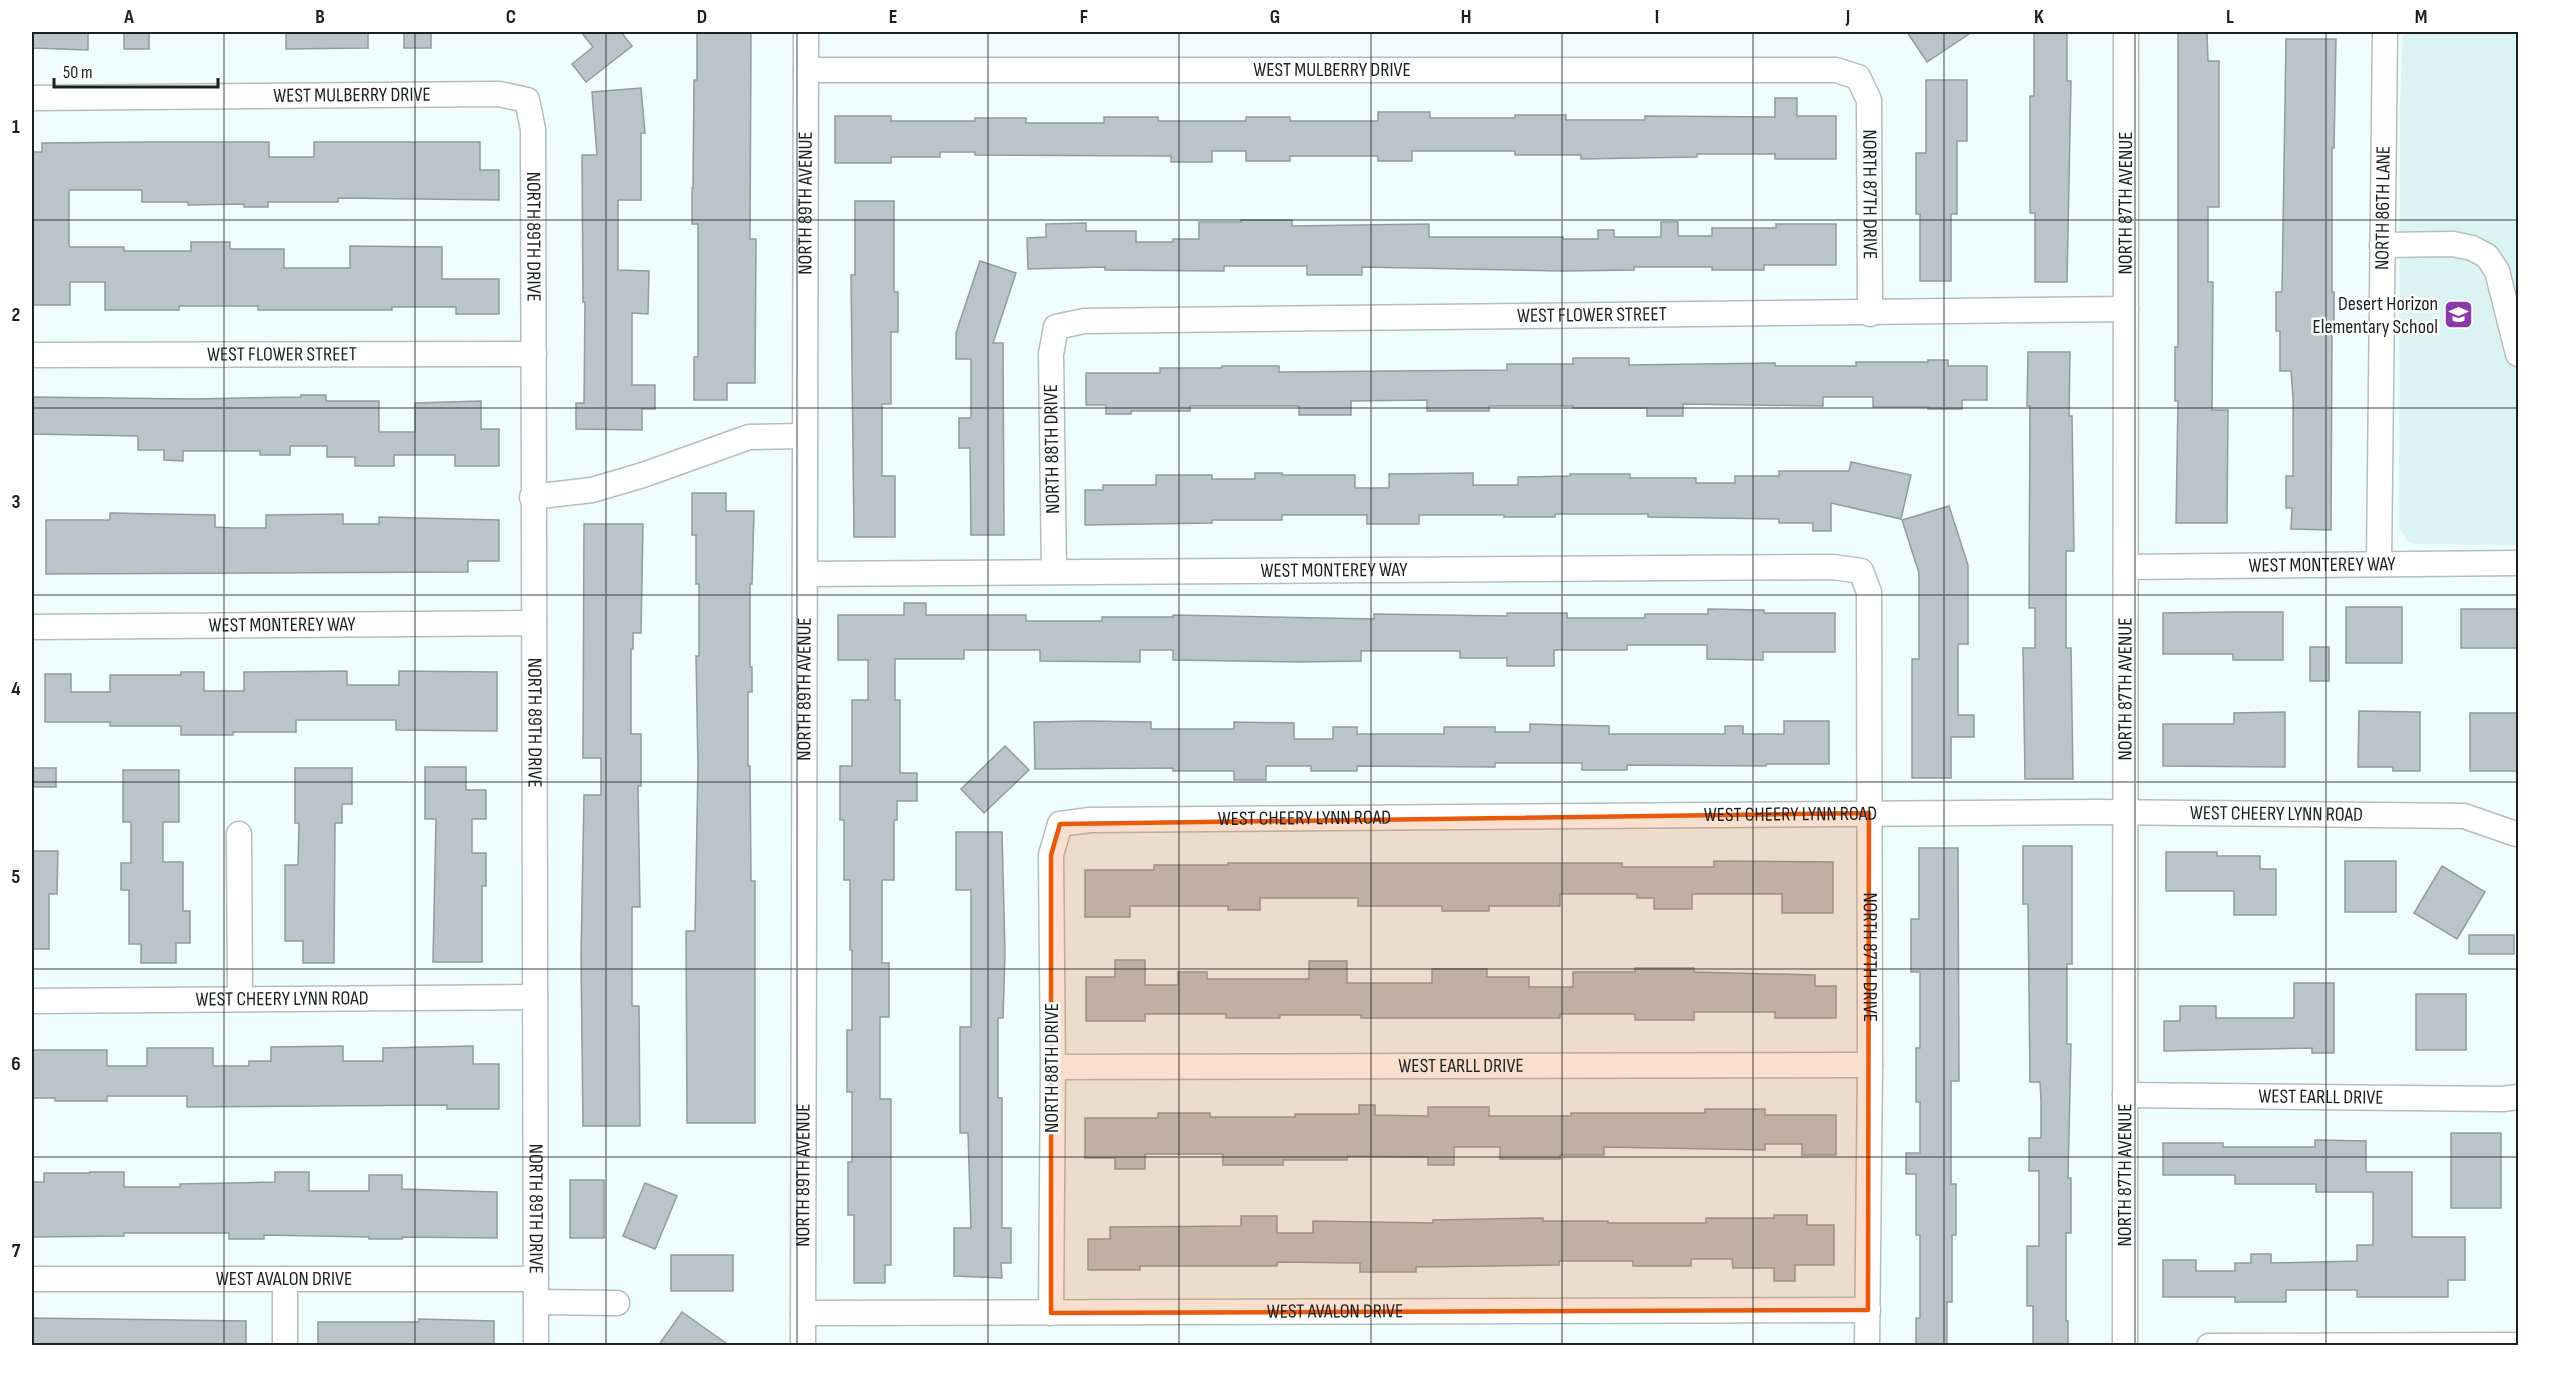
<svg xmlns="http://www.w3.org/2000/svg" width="2550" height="1377" viewBox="0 0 2550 1377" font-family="'Sofia Sans Condensed',sans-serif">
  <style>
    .built { fill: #dcf3f3 }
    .building { fill: #b9c5c9; stroke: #909ca0; stroke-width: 1.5 }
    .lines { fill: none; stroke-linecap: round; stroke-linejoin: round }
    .minor-casing { stroke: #b2bfbf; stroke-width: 27 }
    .minor { stroke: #fff; stroke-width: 24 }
    .marked { fill: #e8590c; fill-opacity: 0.2; stroke: #e8590c; stroke-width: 4.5; stroke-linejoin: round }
    .grid { fill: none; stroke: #1b2020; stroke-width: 1.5; stroke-opacity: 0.55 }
    .labels { text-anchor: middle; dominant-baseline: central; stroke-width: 5; stroke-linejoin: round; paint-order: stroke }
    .street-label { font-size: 20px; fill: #1b2020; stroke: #fff }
    .poi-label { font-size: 20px; fill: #1b2020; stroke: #fff; text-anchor: end }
    .neatline { fill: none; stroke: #1b2020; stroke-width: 2 }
    .grid-label { font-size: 20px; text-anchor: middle; font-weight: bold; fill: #1b2020 }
  </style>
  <rect width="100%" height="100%" fill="#effdfc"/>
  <path class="built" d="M2403,32H2518V545L2417,544L2408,542L2399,527L2400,104Z"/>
  <g class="building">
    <path d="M32,32H88V50L32,48Z"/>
    <rect x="124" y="32" width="25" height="17"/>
    <path d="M286,32H368V48L286,49Z"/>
    <rect x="404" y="32" width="27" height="16"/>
    <path d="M581,32H621L632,46L586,82L572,64L593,47Z"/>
    <path d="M697,32H751L750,239H756L755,383H727V400H694V357H698V224H692V188H693L694,80H697Z"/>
    <path d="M1907,32H1972L1927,62Z"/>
    <path d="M2034,32H2067V81H2071L2067,282H2035V213H2030V96H2034Z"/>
    <path d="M2178,32H2207L2208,61H2219V207H2208V282H2213L2212,410H2228L2227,523H2176L2178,401H2175V347H2178Z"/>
    <path d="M2286,39H2336L2334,148H2332V292H2334V331H2332L2331,530L2291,529L2292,508H2286V476H2293V397L2291,371H2280V331H2276V292H2282Z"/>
    <path d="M1926,80H1967V141H1957V214H1951V281H1920V214H1916V153H1926Z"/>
    <path d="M641,88L645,133H641V200H618V270L649,271L648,314L632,313V385H655V409H642V430L576,429V403H584L585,302H583L582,155H597L592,92Z"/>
    <path d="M1775,98H1797V116H1836V159H1775V154H1697V157L1581,159V155H1515V151H1412V161H1378V156H1290V161H1246V151H1212V162H1171V156L975,155V152H940V157H891V163H835V116H891V121H975V118H1026V123H1104V117H1158V121H1246V117H1290V121H1378V112H1430V118H1515V115H1566V120H1645V116L1775,117Z"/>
    <path d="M142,142H269V157H314V142H480V170H499V200L338,198V202H268V207H244V204L188,205V202H142V190H69V245L70,247H124V251H191V242H230V249H284V268H350V246L442,247V279H499V314H456V307H392V310H258V306H179V310H105V282H70V305H32V152H42V143Z"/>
    <path d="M855,201H894V292H898V332H891V404H882V476H895V537H854L851,275H855Z"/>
    <path d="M1241,220H1292V226L1429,224V237H1563V239H1598V230H1614V237H1661V222H1678V236H1712V228H1776V224H1836V265H1764V270H1712V267H1634V270L1563,271L1362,267V275H1307V266H1224V271L1105,270V267L1028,269L1027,238L1046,237V224L1086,223V231H1136V242H1173V239H1199V222H1241Z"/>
    <path d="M980,261L1016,273L993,343H1003L1004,535H971L970,448H959V418H971V359H956V333Z"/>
    <path d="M2028,352H2070L2069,416H2072L2074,551H2066V648H2071L2073,779H2025L2023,648H2035V608H2029L2030,406H2027Z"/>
    <path d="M1573,358H1629V365L1775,363V366H1856V362H1928V360H1948V366H1987V400H1962V409H1928V407H1873V397H1823V406L1683,404V416H1647V408H1573V406H1489V411H1427V400L1351,401V415H1299V406H1190V411H1131V414H1106V405H1086V373H1160V368H1222V366H1279V372L1507,370V364H1573Z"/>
    <path d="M301,395H326V401H379V432H415V403L481,401V429H499V466H455V455H394V466H355V457H327V446H290V455H260V451H183V461L164,460V450H138V436L32,434V397L193,399L301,397Z"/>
    <path d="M1851,462L1911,475L1901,519L1831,503V531H1813V523H1779V519L1648,517V514H1555V517H1504V515H1419V524H1367V515H1282V520H1212V523L1085,525V490H1103V485H1156V475H1212V479H1255V473H1282V475H1355V488H1389V474L1473,473V485H1518V477L1570,476V474H1630V478H1696V483H1735V476H1779V471H1849Z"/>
    <path d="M692,493H726V511H754L752,584H750V667H752V692H748V766H750L751,881H755V1123H687L686,931H695L698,766L696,656H699V584H696V535H692Z"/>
    <path d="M1949,506L1968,565V644H1958V715H1974V737H1951V778H1912V659H1919V573L1902,520Z"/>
    <path d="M110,513L215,515V527L232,528H266V515L343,514V524H379V517L499,520V561H468V572L46,574V520H110Z"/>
    <path d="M584,524H643L641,633H633V649H631V734H641V786H638L640,907H632V1006H639L640,1126H583L581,956L584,795H601V758H583Z"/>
    <path d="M904,603H926V615H1026V621H1102V617H1173V615L1374,619V614L1507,616V613H1567V618H1645V614H1708V609L1764,610V613H1835V652H1763V660L1707,659V645H1627V650H1554V666H1507V658H1460V651H1361V661L1297,662L1173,660V650H1140V662L1040,661V650H964V659H895V700H900V773H917V801H897V820H894V880H882V963H889V1017H880V1099H891V1265H885V1283H854V1215H848V1162H852V1092H847V1030H852V950H850V880H844V820H840V766H852V700H868V660H838V615H904Z"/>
    <rect x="2346" y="607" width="56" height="56"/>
    <rect x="2461" y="609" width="57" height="39"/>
    <path d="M2233,612H2283V660H2233V654H2163V613Z"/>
    <rect x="2310" y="647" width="19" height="34"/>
    <path d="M347,671V685H399V671L497,672V731L396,730V720H296V732H233V735H181V726H110V722H45V674H71V692H110V675H181V672H204V691H244V672Z"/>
    <path d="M2359,711L2420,712V771H2393V767H2358Z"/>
    <path d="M2285,712V767L2163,766V724H2234V713Z"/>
    <rect x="2470" y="713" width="48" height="58"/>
    <path d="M1089,721L1151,722V729H1234V722L1294,723V739H1333V727H1357V734H1444V727H1495V732H1530V724L1609,726V734H1725V726H1743V734H1784V721H1829V764H1766V766L1627,765V770H1582V763H1495V767L1357,766V771H1311V766H1266V780H1234V771H1173V768L1035,769L1034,722Z"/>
    <path d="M1005,746L1029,770L984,813L961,789Z"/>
    <path d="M425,767H466V790H486V819H472V853H486V886H482V962H433L436,819H425Z"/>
    <rect x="32" y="768" width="24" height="19"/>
    <path d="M295,768H352V804H342V823H335L334,963H303V941H285V865H298L299,823H295Z"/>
    <path d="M123,770H179V822H163V862H183V911H190V943H176V963H141V944H129V890H121V863H131V822H123Z"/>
    <path d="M956,832H1002L1005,953L1003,1018H998V1098H1002V1228H1011V1263H1001L1002,1278L954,1276V1228H971L968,1133H960V1027H971V890H956Z"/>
    <path d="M2023,846H2072V964H2067V1044H2071L2068,1178H2071V1233H2066V1321H2068V1346H2033V1306H2027V1246H2039V1171H2029V1138H2041V1101L2040,1082H2030L2028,904H2023Z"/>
    <path d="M1919,848H1958L1959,1081H1951V1184H1956V1235H1952V1302H1947V1346H1916V1318H1920V1235H1916V1174H1906V1153H1920V1102H1916V1048H1920V972H1911V919H1919Z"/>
    <path d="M32,851H58L57,894H49V949H32Z"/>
    <path d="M2166,852H2217V856H2260V869H2276V915H2234V891H2166Z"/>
    <path d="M1714,861L1833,862V913H1782V894H1692V909H1654V898H1637V894H1560V906H1489V911H1442V906H1358V898H1260V910H1228V906H1130V917H1085V870H1154V865H1228V863H1622V867H1714Z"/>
    <rect x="2345" y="861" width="51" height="51"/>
    <path d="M2442,866L2485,892L2457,939L2414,913Z"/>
    <rect x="2469" y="935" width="45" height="19"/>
    <path d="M1115,960H1145V985H1178V972H1207V979H1309V961H1347V983H1432V969H1487V977H1529V987H1573V972H1635V968H1694V972L1815,975V986H1836V1018H1775V1012H1694V1020H1635V1014H1560V1018H1361V1015H1280V1018H1226V1014H1145V1021H1086V977H1115Z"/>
    <path d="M2294,983H2334V1053H2312V1048L2164,1051V1021H2180V1006H2216V1018H2294Z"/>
    <rect x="2416" y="994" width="50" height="56"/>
    <path d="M343,1046V1061H383V1048L473,1046V1064H499V1109H447V1105L187,1107V1096H107V1101H55V1098H32V1050H107V1066H147V1048H213V1066H249V1061H271V1047Z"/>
    <path d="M1359,1105H1375V1115L1428,1116V1107H1489V1116H1571V1113H1705V1109H1765V1115H1836V1155H1802V1144H1765V1150L1604,1147V1155H1560V1159H1500V1147H1454V1165H1428V1157L1347,1156V1160H1283V1165H1223V1154H1145V1169H1115V1158H1085V1118H1158V1113H1210V1117H1295V1114H1359Z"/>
    <rect x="2451" y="1133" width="50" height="75"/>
    <path d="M2315,1140L2366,1141V1172H2412V1237H2465V1280H2448V1297H2357V1290H2286V1302H2235V1297H2163V1260H2196V1271H2235V1263H2251V1254H2271V1263L2357,1261V1245H2373V1192H2316V1184H2235V1175H2163V1143H2223V1147H2315Z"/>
    <path d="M90,1172H124V1187H180V1184L275,1182V1172H309V1191H369V1175H402V1189L497,1192V1238L402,1237V1239H369V1237L264,1235V1239H229V1233H124V1236L32,1237V1182H44V1173H90Z"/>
    <rect x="570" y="1180" width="34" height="58"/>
    <path d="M645,1183L677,1196L655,1249L623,1236Z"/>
    <path d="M1774,1215H1807V1225H1834V1265H1795V1281H1774V1268H1733L1732,1259H1691V1266H1633V1261H1559V1265L1416,1267V1272H1360V1263L1277,1262V1266H1140V1270H1088V1239H1110V1227L1241,1226V1216H1277V1233H1313V1221L1433,1223V1220L1543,1218V1221H1608V1223H1706V1218H1774Z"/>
    <rect x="671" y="1255" width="62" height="36"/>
    <path d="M682,1312L730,1346H658Z"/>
    <path d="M32,1318L246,1321V1346H32Z"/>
    <path d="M419,1319L494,1321V1346H318V1322H419Z"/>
  </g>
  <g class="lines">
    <defs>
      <g id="minor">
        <path id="s1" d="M806,70H1836L1858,77L1869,100L1870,314"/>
        <path id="s2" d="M32,98L499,94L527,100L533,129L536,1346"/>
        <path d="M2382,245L2453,244L2472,248L2487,256L2497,271L2518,354"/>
        <path id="s3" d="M32,355L534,354"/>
        <path d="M532,497L592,490L643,475L749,437L804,436"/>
        <path id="s4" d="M2379,564L2385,32"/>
        <path id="s5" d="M2127,567L2518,563"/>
        <path id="s6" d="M1054,572L1051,354L1056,327L1084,321L2126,309"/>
        <path id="s7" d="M806,574L1833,567L1861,571L1869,592L1870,1065L1867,1346"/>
        <path id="s8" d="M32,627L533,623"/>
        <path d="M239,834L240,999"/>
        <path id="s9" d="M32,1001L535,997"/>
        <path id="s10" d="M1053,1067L1870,1065"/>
        <path id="s11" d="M2125,1095L2502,1099L2518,1097"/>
        <path id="s12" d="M32,1279H536"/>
        <path d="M285,1279V1346"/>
        <path d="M536,1302L617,1303"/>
        <path id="s13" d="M803,1313L1868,1310"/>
        <path id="s14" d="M1051,1313L1053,1067L1051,855L1060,824L1090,820L2097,812L2464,816L2516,834"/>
        <path id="s15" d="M803,1346L806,32"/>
        <path id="s16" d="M2125,1346L2126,32"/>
        <path d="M2209,1346L2518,1345"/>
      </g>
    </defs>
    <use href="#minor" class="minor-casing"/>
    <use href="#minor" class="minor"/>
  </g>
  <path class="marked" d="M1869,813L1868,1310L1051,1313V855L1060,824Z"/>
  <path class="grid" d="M224,32V1346M415,32V1346M606,32V1346M797,32V1346M988,32V1346M1179,32V1346M1371,32V1346M1562,32V1346M1753,32V1346M1944,32V1346M2135,32V1346M2326,32V1346M32,220H2518M32,408H2518M32,595H2518M32,782H2518M32,969H2518M32,1157H2518"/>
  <defs>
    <symbol id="school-square" viewBox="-11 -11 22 22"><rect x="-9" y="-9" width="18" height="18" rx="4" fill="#8a39a8" stroke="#fff"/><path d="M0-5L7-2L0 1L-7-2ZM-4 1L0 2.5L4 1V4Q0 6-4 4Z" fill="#fff"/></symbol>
  </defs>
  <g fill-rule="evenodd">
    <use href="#school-square" x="2442" y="298" width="33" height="33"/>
  </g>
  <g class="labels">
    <g class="street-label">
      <text stroke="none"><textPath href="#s1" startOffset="526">WEST MULBERRY DRIVE</textPath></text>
      <text stroke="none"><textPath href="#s2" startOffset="320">WEST MULBERRY DRIVE</textPath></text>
      <text stroke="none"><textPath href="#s1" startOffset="1173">NORTH 87TH DRIVE</textPath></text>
      <text stroke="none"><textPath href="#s15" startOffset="1143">NORTH 89TH AVENUE</textPath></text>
      <text stroke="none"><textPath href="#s16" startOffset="1143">NORTH 87TH AVENUE</textPath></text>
      <text stroke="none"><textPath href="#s4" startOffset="356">NORTH 86TH LANE</textPath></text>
      <text stroke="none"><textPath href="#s2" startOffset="633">NORTH 89TH DRIVE</textPath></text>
      <text stroke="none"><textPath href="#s6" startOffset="782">WEST FLOWER STREET</textPath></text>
      <text stroke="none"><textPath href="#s3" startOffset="250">WEST FLOWER STREET</textPath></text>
      <text transform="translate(1052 449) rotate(-91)">NORTH 88TH DRIVE</text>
      <text stroke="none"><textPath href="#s5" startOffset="195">WEST MONTEREY WAY</textPath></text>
      <text stroke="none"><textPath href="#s7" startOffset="528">WEST MONTEREY WAY</textPath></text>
      <text stroke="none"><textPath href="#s8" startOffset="250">WEST MONTEREY WAY</textPath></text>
      <text stroke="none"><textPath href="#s15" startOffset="657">NORTH 89TH AVENUE</textPath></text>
      <text stroke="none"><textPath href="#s16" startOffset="657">NORTH 87TH AVENUE</textPath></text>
      <text stroke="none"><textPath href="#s2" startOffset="1119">NORTH 89TH DRIVE</textPath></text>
      <text stroke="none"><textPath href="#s14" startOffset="1221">WEST CHEERY LYNN ROAD</textPath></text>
      <text stroke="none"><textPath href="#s14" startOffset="1707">WEST CHEERY LYNN ROAD</textPath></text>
      <text stroke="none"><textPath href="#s14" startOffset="735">WEST CHEERY LYNN ROAD</textPath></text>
      <text stroke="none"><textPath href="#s7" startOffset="1443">NORTH 87TH DRIVE</textPath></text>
      <text stroke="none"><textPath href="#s9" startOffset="250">WEST CHEERY LYNN ROAD</textPath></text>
      <text stroke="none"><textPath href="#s10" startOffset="408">WEST EARLL DRIVE</textPath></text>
      <text transform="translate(1052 1068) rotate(-90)">NORTH 88TH DRIVE</text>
      <text stroke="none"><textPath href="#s11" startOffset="196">WEST EARLL DRIVE</textPath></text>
      <text stroke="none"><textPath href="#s15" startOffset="171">NORTH 89TH AVENUE</textPath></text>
      <text stroke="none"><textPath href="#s16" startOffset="171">NORTH 87TH AVENUE</textPath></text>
      <text stroke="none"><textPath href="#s2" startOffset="1605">NORTH 89TH DRIVE</textPath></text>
      <text stroke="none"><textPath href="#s12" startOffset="252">WEST AVALON DRIVE</textPath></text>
      <text stroke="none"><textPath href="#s13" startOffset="532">WEST AVALON DRIVE</textPath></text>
    </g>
    <g class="poi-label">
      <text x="2438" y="304">Desert Horizon<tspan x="2438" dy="23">Elementary School</tspan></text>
    </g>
  </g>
  <rect width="2550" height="1377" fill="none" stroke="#ffffff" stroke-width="66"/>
  <path d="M54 78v9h164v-9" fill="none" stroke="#1b2020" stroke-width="3"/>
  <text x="63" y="78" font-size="18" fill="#1b2020" stroke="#ffffff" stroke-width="4.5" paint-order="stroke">50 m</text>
  <rect x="33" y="33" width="2484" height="1311" class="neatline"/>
  <g class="grid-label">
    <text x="129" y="23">A</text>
    <text x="320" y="23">B</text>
    <text x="511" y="23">C</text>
    <text x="702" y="23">D</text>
    <text x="893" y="23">E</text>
    <text x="1084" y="23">F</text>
    <text x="1275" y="23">G</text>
    <text x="1466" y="23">H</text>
    <text x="1657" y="23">I</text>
    <text x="1848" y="23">J</text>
    <text x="2039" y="23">K</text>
    <text x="2230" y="23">L</text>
    <text x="2421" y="23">M</text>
    <text x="16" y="133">1</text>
    <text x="16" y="321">2</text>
    <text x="16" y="508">3</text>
    <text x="16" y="695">4</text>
    <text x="16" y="883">5</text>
    <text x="16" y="1070">6</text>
    <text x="16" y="1257">7</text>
  </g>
</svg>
